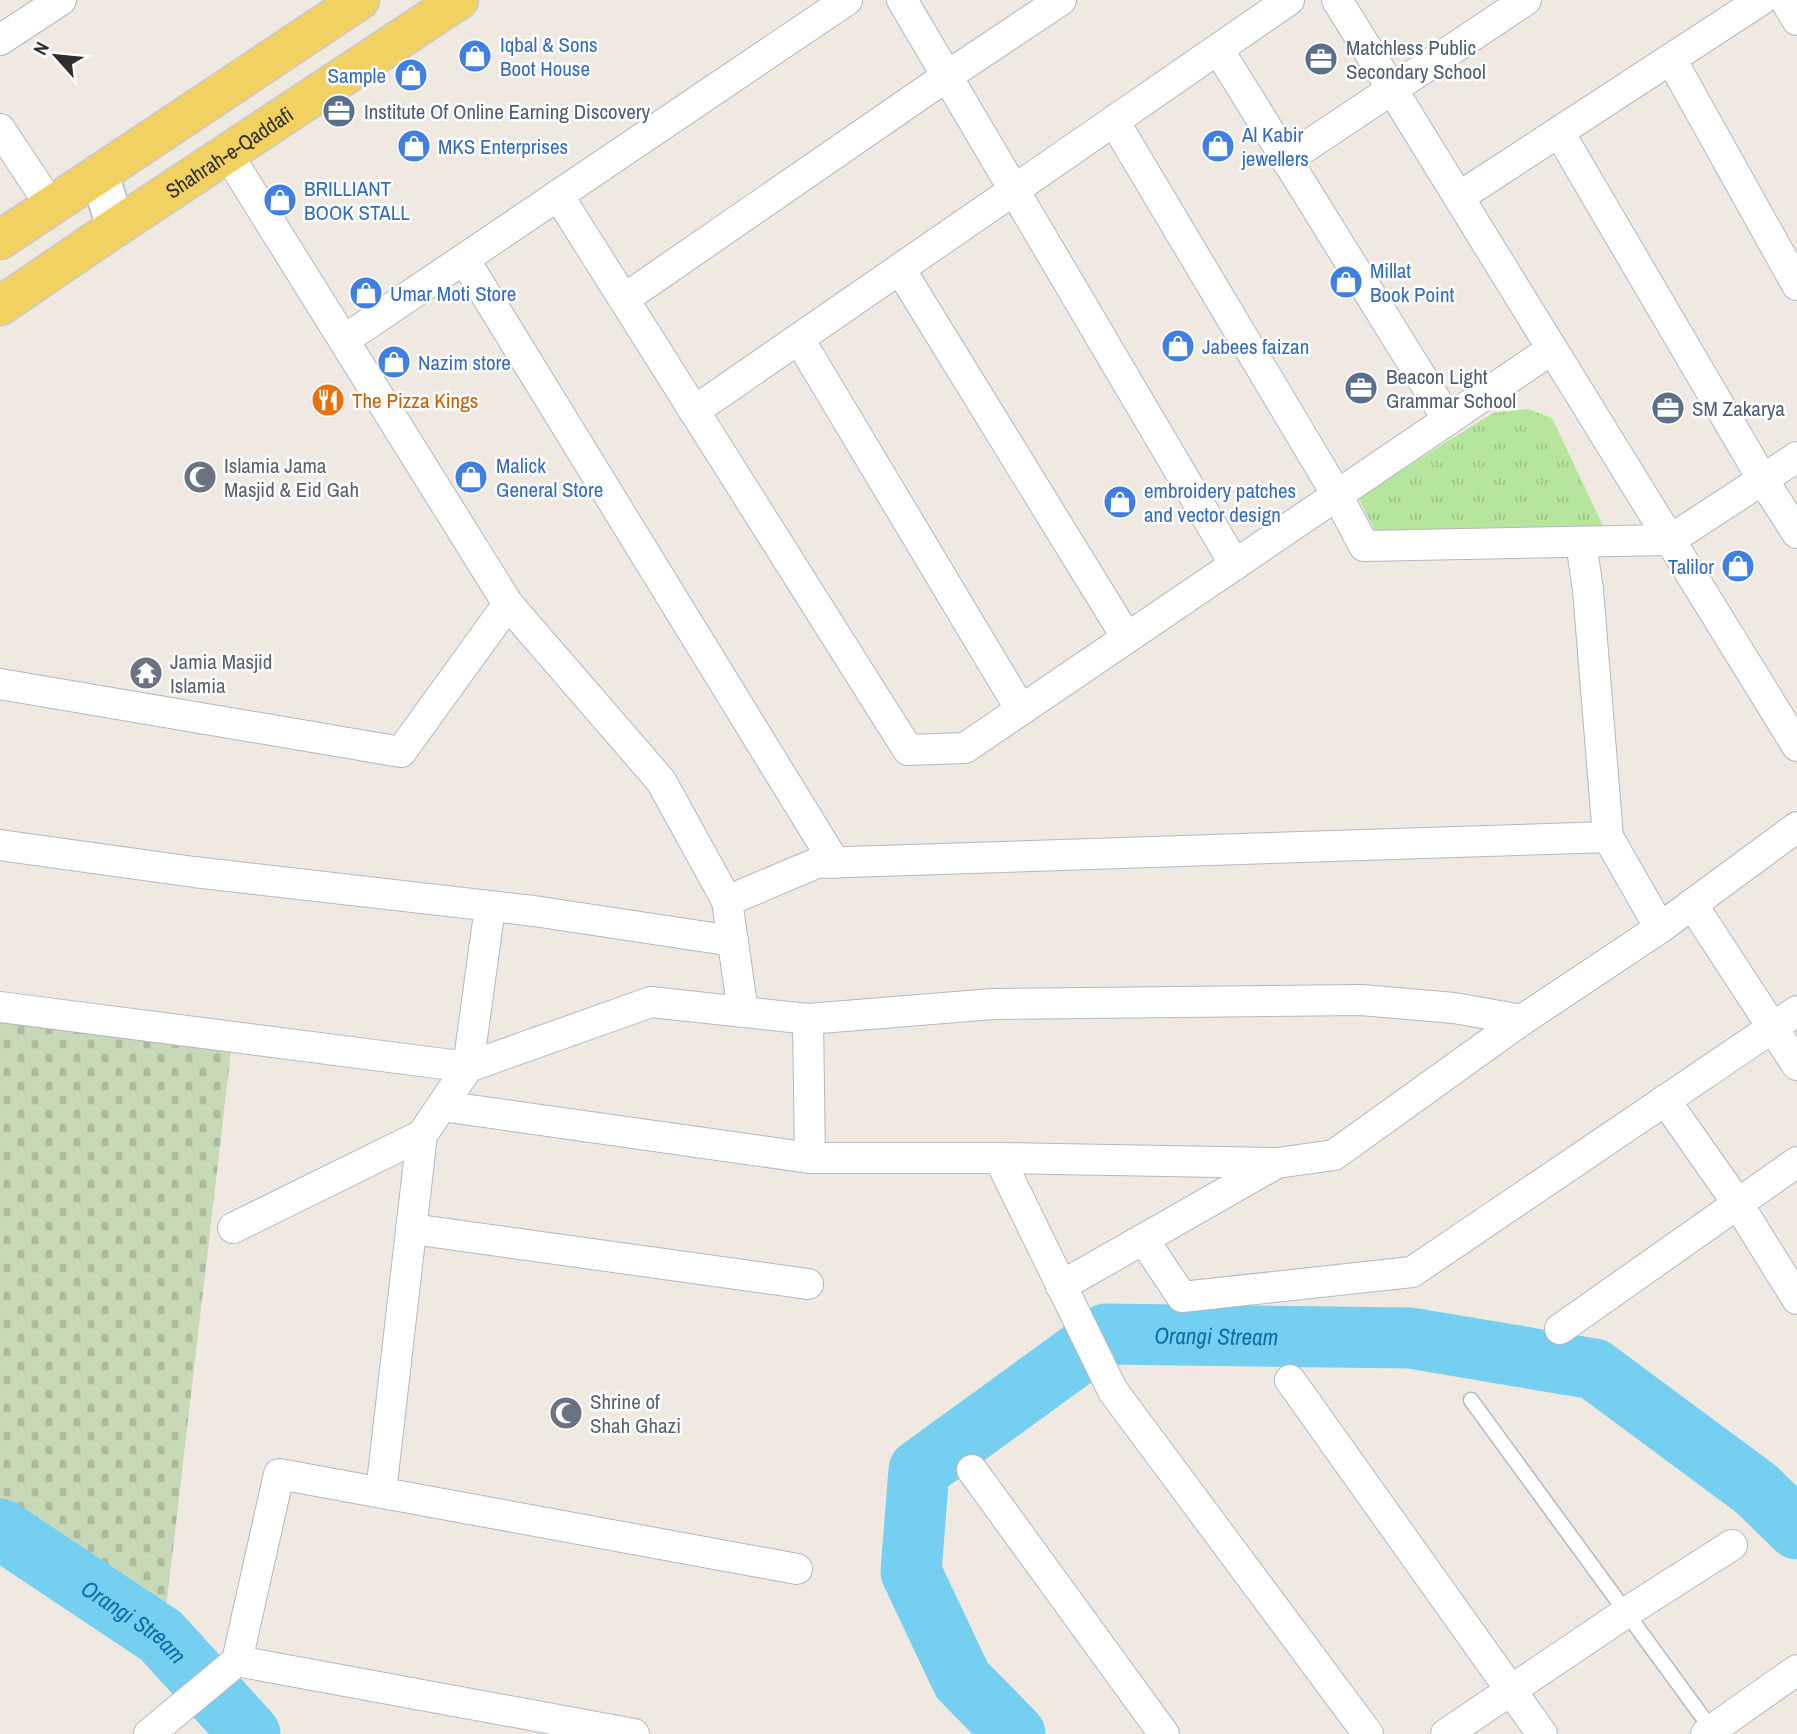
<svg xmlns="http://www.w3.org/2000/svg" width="1797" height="1734" viewBox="0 0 1797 1734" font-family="'Archivo Narrow',sans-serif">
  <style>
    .grass { fill: url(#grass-tufts) }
    .cemetery { fill: url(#cemetery-stones) }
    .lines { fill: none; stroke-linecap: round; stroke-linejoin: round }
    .river { stroke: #75cff0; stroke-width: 61 }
    .lane-casing { stroke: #b4b7c1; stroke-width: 17 }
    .street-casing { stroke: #b4b7c1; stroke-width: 32 }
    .secondary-casing { stroke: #b4b7c1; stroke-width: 41 }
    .primary-casing { stroke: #c9c9c9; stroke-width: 41 }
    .lane { stroke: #fff; stroke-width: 14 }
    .street { stroke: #fff; stroke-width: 30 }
    .secondary { stroke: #fff; stroke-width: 38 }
    .primary { stroke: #f2d163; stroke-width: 38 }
    .labels { text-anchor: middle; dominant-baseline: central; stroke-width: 5; stroke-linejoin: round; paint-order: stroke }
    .shop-label { font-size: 21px; fill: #366cbe; stroke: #fff; text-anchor: start }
    .service-label { font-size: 21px; fill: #4e5e75; stroke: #fff; text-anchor: start }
    .street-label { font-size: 21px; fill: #2e2e2e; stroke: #fff }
    .food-label { font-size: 21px; fill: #c56008; stroke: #fff; text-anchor: start }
    .worship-label { font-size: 21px; fill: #5b616d; stroke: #fff; text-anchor: start }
    .water-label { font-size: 23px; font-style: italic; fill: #0d6fa3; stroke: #fff }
  </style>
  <defs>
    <pattern id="grass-tufts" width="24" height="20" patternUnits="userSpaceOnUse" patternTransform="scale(1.75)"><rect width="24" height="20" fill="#b6e59e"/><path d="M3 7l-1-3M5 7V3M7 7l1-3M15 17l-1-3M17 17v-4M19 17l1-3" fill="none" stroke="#9dc588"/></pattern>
    <pattern id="cemetery-stones" width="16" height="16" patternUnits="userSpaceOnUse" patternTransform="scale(1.75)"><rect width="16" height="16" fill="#c8d9b8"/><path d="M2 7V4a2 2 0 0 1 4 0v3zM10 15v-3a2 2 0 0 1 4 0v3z" fill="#acbb9e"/></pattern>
  </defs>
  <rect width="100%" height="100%" fill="#efe9e1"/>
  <path class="grass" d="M1528,409L1552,418L1604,528L1376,533L1358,497L1493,413Z"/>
  <path class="cemetery" d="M0,1015L232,1043L166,1609L0,1501Z"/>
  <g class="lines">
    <g class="river">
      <path id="s1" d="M0,1529L161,1636L250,1734"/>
      <path id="s2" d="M1015,1734L962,1680L911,1572L919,1470L1106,1334L1410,1338L1594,1369L1756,1489L1797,1529"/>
    </g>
    <defs>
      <path id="lane" d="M1471,1400L1712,1730"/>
      <g id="street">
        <path d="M902,0L1235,565"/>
        <path d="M1337,0L1797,746"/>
        <path d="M1785,0L1797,20"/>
        <path d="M0,40L61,0"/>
        <path d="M1218,49L1448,420"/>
        <path d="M1671,59L1797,285"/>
        <path d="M1114,121L1337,495L1364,546L1670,540L1797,457"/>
        <path d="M0,129L51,206"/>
        <path d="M1559,132L1763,480L1797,533"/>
        <path d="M227,153L508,604L661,781L727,901L743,1012"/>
        <path d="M1286,160L1526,0"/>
        <path d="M558,195L908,750L965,748L1552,349"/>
        <path d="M1459,197L1761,0"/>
        <path d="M464,259L835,863"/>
        <path d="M900,269L1127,638"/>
        <path d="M624,299L947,76L1061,0"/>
        <path d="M799,339L1021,710"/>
        <path d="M344,340L847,0"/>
        <path d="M694,411L1289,0"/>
        <path d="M1581,542L1588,590L1608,837"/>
        <path d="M0,684L401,752L508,604"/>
        <path d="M0,845L194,872L534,911L733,941"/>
        <path d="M727,901L817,863L1608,837L1660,928"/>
        <path d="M1692,904L1797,1065"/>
        <path d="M0,1007L468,1067L651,1002L808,1019L993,1004L1361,1000L1454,1008L1522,1020L1660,928L1797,827"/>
        <path d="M808,1019L810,1158H999L1113,1391L1368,1734"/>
        <path d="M1665,1100L1738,1204L1797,1299"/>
        <path d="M442,1106L810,1158"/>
        <path d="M999,1158L1275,1163"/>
        <path d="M233,1228L422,1135"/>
        <path d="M412,1229L808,1284"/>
        <path d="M1143,1239L1182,1297L1412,1272L1797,1011"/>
        <path d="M1061,1286L1277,1163L1334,1155L1522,1020"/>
        <path d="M1560,1329L1797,1162"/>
        <path d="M1290,1380L1542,1734"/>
        <path d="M972,1470L1164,1734"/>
        <path d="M381,1492L422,1135L468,1067L490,907"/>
        <path d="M237,1661L634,1734"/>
        <path d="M149,1734L237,1661L279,1474L797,1569"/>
        <path d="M1446,1734L1627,1612L1732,1545"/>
        <path d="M1706,1734L1797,1670"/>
      </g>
      <path id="secondary" d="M99,174L116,227"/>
      <g id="primary">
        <path d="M0,240L360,0"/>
        <path id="s3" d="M0,306L116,227L459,0"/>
      </g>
    </defs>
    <use href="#lane" class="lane-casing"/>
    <use href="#street" class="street-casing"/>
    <use href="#secondary" class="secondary-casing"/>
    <use href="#primary" class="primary-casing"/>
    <use href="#lane" class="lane"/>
    <use href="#street" class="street"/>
    <use href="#secondary" class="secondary"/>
    <use href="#primary" class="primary"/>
  </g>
  <defs>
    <symbol id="shop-disc" viewBox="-11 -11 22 22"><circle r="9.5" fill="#3f7fe0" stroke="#fff"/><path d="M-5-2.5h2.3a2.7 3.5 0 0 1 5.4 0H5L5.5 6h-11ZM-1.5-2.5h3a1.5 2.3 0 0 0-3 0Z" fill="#fff"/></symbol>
    <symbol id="office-disc" viewBox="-11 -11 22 22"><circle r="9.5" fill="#5c6f8a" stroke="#fff"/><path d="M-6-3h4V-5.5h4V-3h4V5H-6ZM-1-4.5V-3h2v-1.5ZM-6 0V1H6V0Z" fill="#fff"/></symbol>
    <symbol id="restaurant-disc" viewBox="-11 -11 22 22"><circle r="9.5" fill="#e8710a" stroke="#fff"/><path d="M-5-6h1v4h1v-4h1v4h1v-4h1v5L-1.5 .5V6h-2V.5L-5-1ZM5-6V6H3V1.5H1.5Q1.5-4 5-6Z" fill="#fff"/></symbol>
    <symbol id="mosque-disc" viewBox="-11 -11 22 22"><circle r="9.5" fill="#6b7280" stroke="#fff"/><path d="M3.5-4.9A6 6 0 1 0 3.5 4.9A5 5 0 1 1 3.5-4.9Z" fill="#fff"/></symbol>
    <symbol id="temple-disc" viewBox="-11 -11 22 22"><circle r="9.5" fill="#6b7280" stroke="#fff"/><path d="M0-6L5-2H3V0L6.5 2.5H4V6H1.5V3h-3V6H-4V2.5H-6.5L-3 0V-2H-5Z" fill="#fff"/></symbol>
  </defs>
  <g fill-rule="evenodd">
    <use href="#shop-disc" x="456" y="37" width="38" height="38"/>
    <use href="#office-disc" x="1302" y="40" width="38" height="38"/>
    <use href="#shop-disc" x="392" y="56" width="38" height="38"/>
    <use href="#office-disc" x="320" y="92" width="38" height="38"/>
    <use href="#shop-disc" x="395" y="127" width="38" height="38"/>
    <use href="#shop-disc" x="1199" y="127" width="38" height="38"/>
    <use href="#shop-disc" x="261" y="181" width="38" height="38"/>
    <use href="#shop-disc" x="1327" y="263" width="38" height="38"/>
    <use href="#shop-disc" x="347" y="274" width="38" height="38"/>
    <use href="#shop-disc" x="1159" y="327" width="38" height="38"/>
    <use href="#shop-disc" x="375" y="343" width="38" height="38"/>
    <use href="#office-disc" x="1342" y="369" width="38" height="38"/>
    <use href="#restaurant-disc" x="309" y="381" width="38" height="38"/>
    <use href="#office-disc" x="1649" y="389" width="38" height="38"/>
    <use href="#mosque-disc" x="181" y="458" width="38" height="38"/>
    <use href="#shop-disc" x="452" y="458" width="38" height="38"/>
    <use href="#shop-disc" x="1101" y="483" width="38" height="38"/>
    <use href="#shop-disc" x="1719" y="547" width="38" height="38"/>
    <use href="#temple-disc" x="127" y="654" width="38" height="38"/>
    <use href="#mosque-disc" x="547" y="1394" width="38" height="38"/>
  </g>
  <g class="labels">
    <g class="shop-label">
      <text x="500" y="44">Iqbal &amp; Sons<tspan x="500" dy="24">Boot House</tspan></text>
      <text x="386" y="75" text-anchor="end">Sample</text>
      <text x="1242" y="134">Al Kabir<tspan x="1242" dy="24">jewellers</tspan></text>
      <text x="438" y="146">MKS Enterprises</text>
      <text x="304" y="188">BRILLIANT<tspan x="304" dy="24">BOOK STALL</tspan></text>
      <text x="1370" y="270">Millat<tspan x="1370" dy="24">Book Point</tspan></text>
      <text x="390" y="293">Umar Moti Store</text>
      <text x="1202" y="346">Jabees faizan</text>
      <text x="418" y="362">Nazim store</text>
      <text x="496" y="465">Malick<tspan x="496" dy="24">General Store</tspan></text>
      <text x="1144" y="490">embroidery patches<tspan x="1144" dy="24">and vector design</tspan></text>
      <text x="1714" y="566" text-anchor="end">Talilor</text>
    </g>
    <g class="service-label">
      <text x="1346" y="47">Matchless Public<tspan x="1346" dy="24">Secondary School</tspan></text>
      <text x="364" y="111">Institute Of Online Earning Discovery</text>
      <text x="1386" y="376">Beacon Light<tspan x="1386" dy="24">Grammar School</tspan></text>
      <text x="1692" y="408">SM Zakarya</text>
    </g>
    <g class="street-label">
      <text stroke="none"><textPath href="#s3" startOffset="276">Shahrah-e-Qaddafi</textPath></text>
    </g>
    <g class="food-label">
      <text x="352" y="400">The Pizza Kings</text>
    </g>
    <g class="worship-label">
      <text x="224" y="465">Islamia Jama<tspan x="224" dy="24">Masjid &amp; Eid Gah</tspan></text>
      <text x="170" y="661">Jamia Masjid<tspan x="170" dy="24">Islamia</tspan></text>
      <text x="590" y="1401">Shrine of<tspan x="590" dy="24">Shah Ghazi</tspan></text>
    </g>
    <g class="water-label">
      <text stroke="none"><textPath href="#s2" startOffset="639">Orangi Stream</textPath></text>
      <text stroke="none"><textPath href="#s1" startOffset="163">Orangi Stream</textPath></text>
    </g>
  </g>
  <g transform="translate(56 56) rotate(297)" stroke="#ffffff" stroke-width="5" paint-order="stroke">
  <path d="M0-5L12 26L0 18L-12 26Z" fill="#2e2e2e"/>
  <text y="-10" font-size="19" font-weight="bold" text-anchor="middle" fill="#2e2e2e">N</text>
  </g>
</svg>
